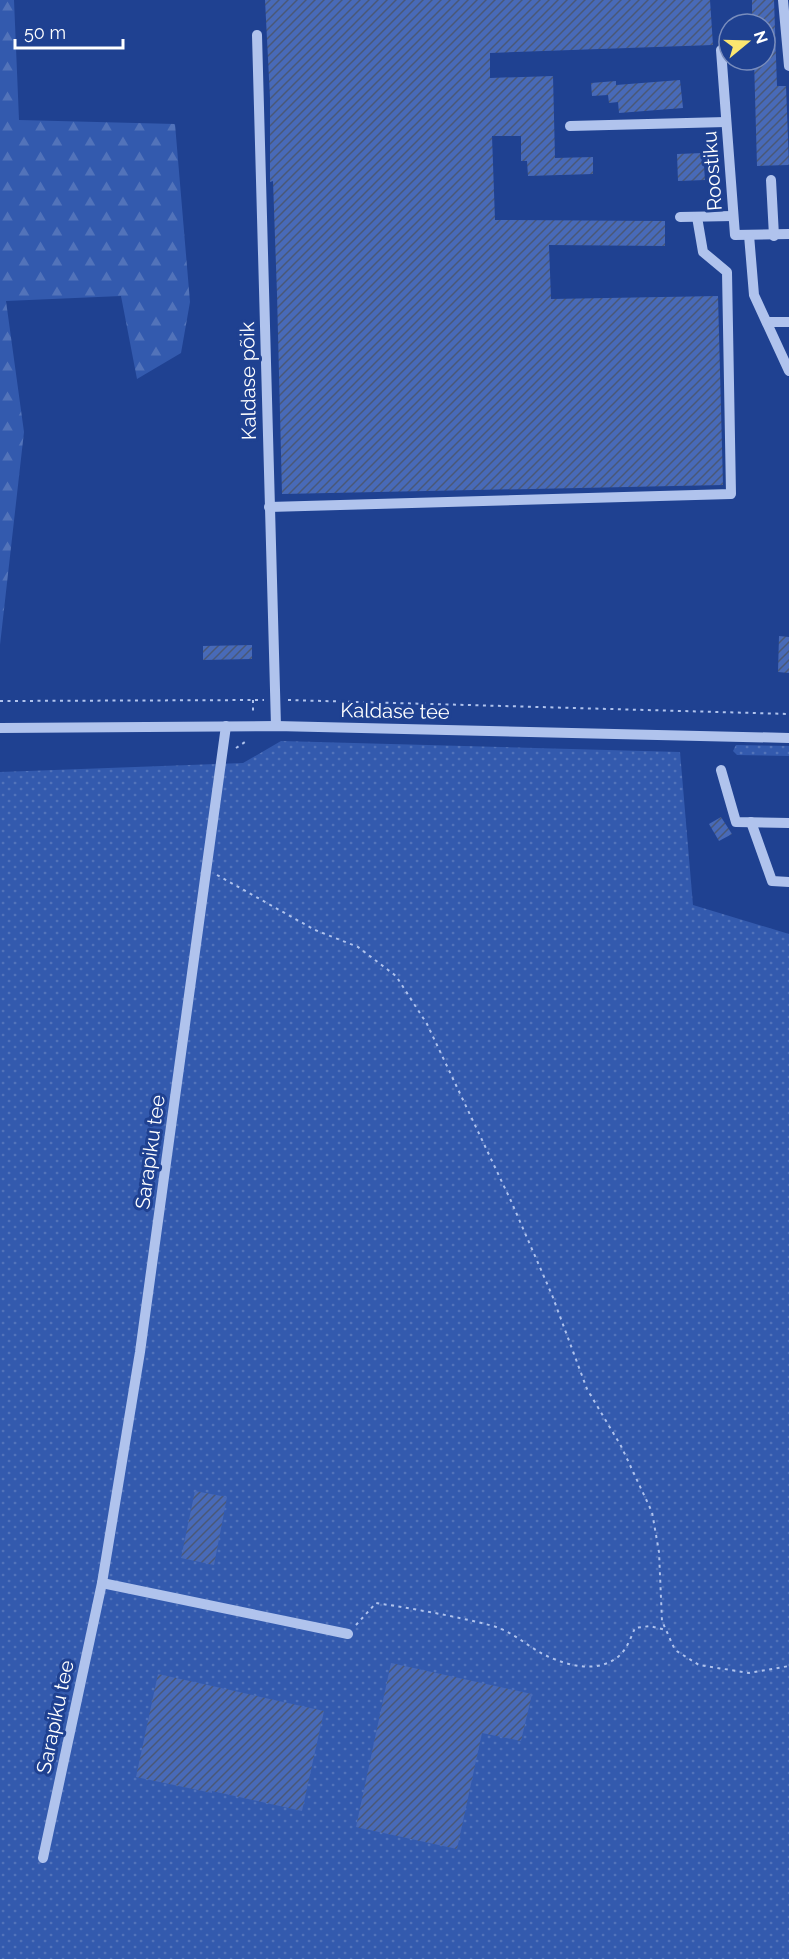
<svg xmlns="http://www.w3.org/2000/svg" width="789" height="1959" viewBox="0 0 789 1959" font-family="Raleway,sans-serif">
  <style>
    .grass { fill: url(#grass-dots) }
    .forest { fill: url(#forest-firs) }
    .building { fill: url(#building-hatch) }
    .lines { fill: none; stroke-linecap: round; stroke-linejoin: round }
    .path { stroke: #b0c3ed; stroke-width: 2; stroke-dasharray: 3 4.5; stroke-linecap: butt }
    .minor { stroke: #b0c3ed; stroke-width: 10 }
    .labels { text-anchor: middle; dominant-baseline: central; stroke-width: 6; stroke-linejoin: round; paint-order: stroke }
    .street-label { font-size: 20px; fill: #fff; stroke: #1f4191 }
  </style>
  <defs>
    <pattern id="grass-dots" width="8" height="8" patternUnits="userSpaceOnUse" patternTransform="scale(1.5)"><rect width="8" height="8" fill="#335aae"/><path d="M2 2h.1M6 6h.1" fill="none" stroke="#5273ba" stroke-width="1.8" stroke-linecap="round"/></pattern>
    <pattern id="forest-firs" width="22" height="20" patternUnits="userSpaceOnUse" patternTransform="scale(1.5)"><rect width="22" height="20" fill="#335aae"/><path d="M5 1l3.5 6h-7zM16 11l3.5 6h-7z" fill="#5273ba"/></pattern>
    <pattern id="building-hatch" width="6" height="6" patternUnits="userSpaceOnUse" patternTransform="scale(1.5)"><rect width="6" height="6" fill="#486ab8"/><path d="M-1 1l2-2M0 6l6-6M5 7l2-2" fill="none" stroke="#4a5877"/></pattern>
  </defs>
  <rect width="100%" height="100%" fill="#1f4191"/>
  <g class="grass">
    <path d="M281,741L680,752L693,905L789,934V1959H0V772L243,763Z"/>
    <path d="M736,745L789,746V756L737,755L733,751Z"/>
  </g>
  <path class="forest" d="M0,0H14L19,120L175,124L190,302L181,353L137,379L121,296L6,301L24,432L0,645Z"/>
  <g class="building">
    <path d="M265,0H710L713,45L490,53V78L553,76L555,158L593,157V174L528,176L527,161H521V136H492L495,220L665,221V246L549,245L551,299L718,296L723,485L282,494L277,294L273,181L270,182V98Z"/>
    <path d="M752,0H774L777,86H786L789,165L757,166L754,60H765V24H752Z"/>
    <path d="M680,80L683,108L619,113L618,102L609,103L608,95L592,96L591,83L616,81V85Z"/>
    <path d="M703,153L705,180L678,181L677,154Z"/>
    <path d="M779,636L789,637V673L778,672Z"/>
    <path d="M252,645V659L203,660V646Z"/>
    <path d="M721,817L732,834L719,841L709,824Z"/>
    <path d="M195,1491L227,1497L214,1565L181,1558Z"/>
    <path d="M391,1663L532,1694L521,1741L482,1733L457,1849L356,1827Z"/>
    <path d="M158,1674L324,1711L302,1811L212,1791V1793L136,1777Z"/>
  </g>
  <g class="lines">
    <g class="path">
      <path d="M253,700V713"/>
      <path d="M288,700L789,714"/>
      <path d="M0,701L264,700"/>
      <path d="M236,748L248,740"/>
      <path d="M217,875L315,930L358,947L396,976L427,1024L511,1201L552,1295L587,1389L621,1446L652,1512L659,1552L662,1621L675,1650L699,1665L749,1673L789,1666"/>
      <path d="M356,1625L376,1603C415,1609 455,1616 493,1626C511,1631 525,1644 541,1653C564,1665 597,1675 619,1656C627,1649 631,1637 635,1628L650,1626L666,1630"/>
    </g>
    <g class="minor">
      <path d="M783,0L789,66"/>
      <path d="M257,35L276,726"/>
      <path d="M721,50L735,235L789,234"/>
      <path d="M570,126L726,122"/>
      <path d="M771,180L774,236"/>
      <path d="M680,217L733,216"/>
      <path d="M749,235L754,295L789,371"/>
      <path d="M767,322H789"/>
      <path d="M269,507L731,494L727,272L703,252L697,217"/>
      <path d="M0,728L276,726L789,738"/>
      <path d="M721,770L736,822L789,823"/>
      <path d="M751,822L772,881L789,882"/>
      <path d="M102,1583L348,1634"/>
      <path d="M43,1858L102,1583L140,1352L226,726"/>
    </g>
  </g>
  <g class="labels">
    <g class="street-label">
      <text transform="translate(712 171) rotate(-94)">Roostiku</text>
      <text transform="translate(248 381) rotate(-91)">Kaldase põik</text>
      <text transform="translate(395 711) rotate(1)">Kaldase tee</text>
      <text transform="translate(150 1152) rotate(-82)">Sarapiku tee</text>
      <text transform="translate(55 1717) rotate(-78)">Sarapiku tee</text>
    </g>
  </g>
  <g transform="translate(747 42) rotate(71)"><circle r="28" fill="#1f4191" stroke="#798dbd" stroke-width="1.5"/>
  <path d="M0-4.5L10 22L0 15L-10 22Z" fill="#fbe670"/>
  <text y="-9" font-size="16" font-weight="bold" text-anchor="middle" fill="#ffffff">N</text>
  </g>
  <path d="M15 39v9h108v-9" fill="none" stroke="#ffffff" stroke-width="3"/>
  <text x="24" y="39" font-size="18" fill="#ffffff" stroke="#1f4191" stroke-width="4.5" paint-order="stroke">50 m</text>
</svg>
